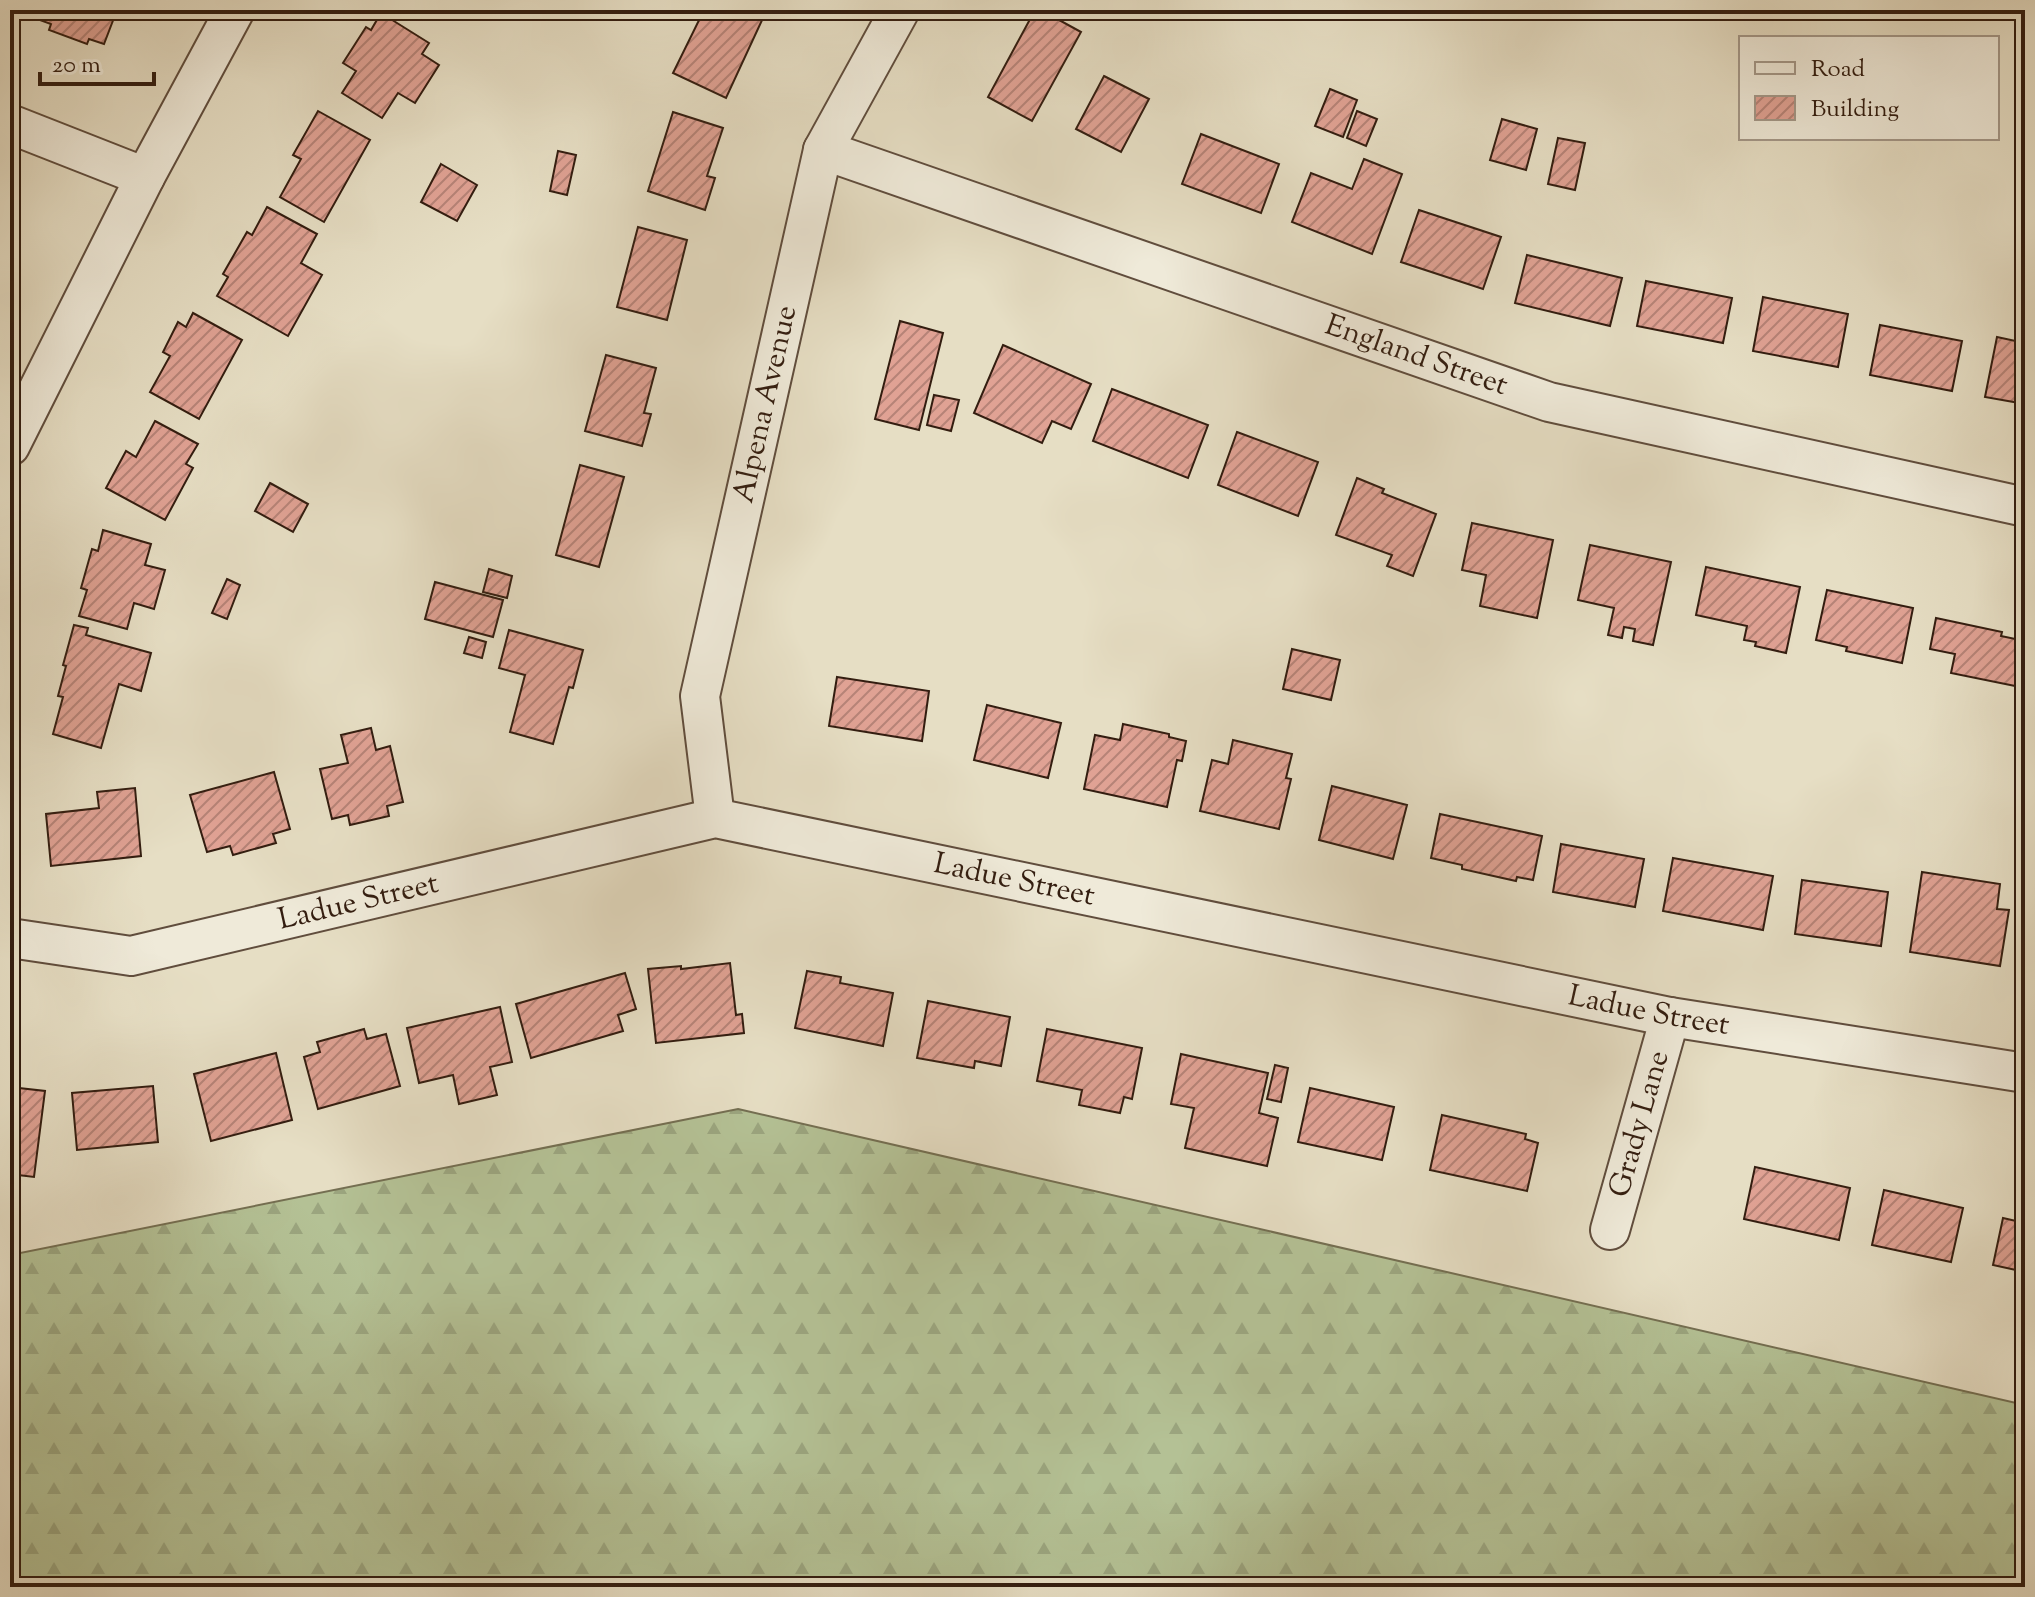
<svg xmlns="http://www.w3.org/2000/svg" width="2035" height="1597" viewBox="0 0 2035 1597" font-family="'Sorts Mill Goudy',serif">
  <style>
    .forest { fill: url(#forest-firs); stroke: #746f52; stroke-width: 2 }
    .building { fill: url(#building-hatch); stroke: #331d10; stroke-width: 2 }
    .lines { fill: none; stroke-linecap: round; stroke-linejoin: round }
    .minor-casing { stroke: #604d3d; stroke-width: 42 }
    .minor { stroke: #efead9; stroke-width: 38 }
    .labels { text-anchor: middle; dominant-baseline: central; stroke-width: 7; stroke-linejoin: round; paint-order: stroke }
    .street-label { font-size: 30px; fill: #331d10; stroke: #efead9 }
  </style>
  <defs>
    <pattern id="forest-firs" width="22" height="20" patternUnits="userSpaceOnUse" patternTransform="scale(2)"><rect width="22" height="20" fill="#b4c195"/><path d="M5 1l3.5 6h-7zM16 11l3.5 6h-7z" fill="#9ba57f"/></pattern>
    <pattern id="building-hatch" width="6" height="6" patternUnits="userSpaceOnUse" patternTransform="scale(2)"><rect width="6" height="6" fill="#e0a294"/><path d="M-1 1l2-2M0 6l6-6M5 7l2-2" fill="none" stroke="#b68377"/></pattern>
  </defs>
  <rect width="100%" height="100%" fill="#e6dec4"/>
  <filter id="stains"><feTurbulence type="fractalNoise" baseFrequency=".0025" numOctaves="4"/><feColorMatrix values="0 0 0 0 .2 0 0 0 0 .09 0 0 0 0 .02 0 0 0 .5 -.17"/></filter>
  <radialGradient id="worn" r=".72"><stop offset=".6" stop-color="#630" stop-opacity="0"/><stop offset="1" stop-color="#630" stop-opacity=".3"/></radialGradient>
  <path class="forest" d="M738,1109L2025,1405V1587H10V1255Z"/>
  <g class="building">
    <path d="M41,10H117L104,44L89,39L87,44L49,30L51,24L37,19Z"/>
    <path d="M704,10H746L763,18L726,98L673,73Z"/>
    <path d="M1035,10H1041L1081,32L1032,121L988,97Z"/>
    <path d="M381,13L429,43L422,54L439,65L415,103L398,93L382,118L342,93L356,71L343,63L366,27L371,30Z"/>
    <path d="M1104,76L1149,99L1121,152L1076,129Z"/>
    <path d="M1330,89L1357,100L1343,137L1315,126Z"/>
    <path d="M318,111L370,140L324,222L280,197L301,159L293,155Z"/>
    <path d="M1357,111L1377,119L1366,146L1347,138Z"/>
    <path d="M673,112L723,128L707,176L715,178L705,210L648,191Z"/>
    <path d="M1502,119L1537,129L1526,170L1490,160Z"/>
    <path d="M1201,134L1279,164L1261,213L1182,184Z"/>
    <path d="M1558,138L1585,143L1575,190L1548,184Z"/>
    <path d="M558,151L576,155L567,195L550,191Z"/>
    <path d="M1364,159L1402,174L1372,254L1292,222L1311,173L1352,189Z"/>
    <path d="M441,164L477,185L457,221L421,202Z"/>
    <path d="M267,207L317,234L301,263L322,275L288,336L217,296L228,277L223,274L247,232L252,235Z"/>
    <path d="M1419,210L1501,237L1483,289L1401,262Z"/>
    <path d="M638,227L687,240L667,320L617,307Z"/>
    <path d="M1527,255L1622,278L1610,326L1515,303Z"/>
    <path d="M1646,281L1732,298L1723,343L1637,326Z"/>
    <path d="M1763,297L1848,314L1838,367L1753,351Z"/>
    <path d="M193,313L242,340L199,419L150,392L170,356L163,352L178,322L186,327Z"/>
    <path d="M900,321L943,333L919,430L875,419Z"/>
    <path d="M1880,325L1962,341L1952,391L1870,375Z"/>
    <path d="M1997,337L2025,343V404L1985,397Z"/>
    <path d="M1003,345L1091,384L1071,429L1052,421L1042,443L974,413Z"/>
    <path d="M606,355L656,368L644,413L651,414L642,446L585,431Z"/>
    <path d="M1112,389L1208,425L1188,478L1093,441Z"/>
    <path d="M934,395L959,400L951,431L927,425Z"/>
    <path d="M155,421L198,444L186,464L193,468L165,520L106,488L126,451L136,457Z"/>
    <path d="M1237,432L1318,462L1298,516L1218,485Z"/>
    <path d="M580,465L624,477L599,567L556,555Z"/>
    <path d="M1357,478L1384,489L1382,493L1436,514L1413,576L1387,566L1392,555L1336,535Z"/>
    <path d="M270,483L308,504L293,532L255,511Z"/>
    <path d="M1472,523L1553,540L1537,618L1480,606L1486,575L1462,570Z"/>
    <path d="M103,530L151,544L145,565L165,570L154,609L134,603L127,629L79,616L87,590L81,588L92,549L98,551Z"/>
    <path d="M1590,545L1671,562L1653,645L1633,641L1635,629L1624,627L1622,638L1608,635L1614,608L1578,600Z"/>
    <path d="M1706,567L1800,587L1786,653L1755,646L1756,642L1744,640L1747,626L1696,615Z"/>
    <path d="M489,569L512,576L507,598L483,592Z"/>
    <path d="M227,579L240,585L227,619L212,613Z"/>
    <path d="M435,582L503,600L493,637L425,619Z"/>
    <path d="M1827,590L1913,608L1902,663L1846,651L1847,647L1816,640Z"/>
    <path d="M1936,618L2002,632L2001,636L2025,641V688L1951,673L1955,654L1930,649Z"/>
    <path d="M74,625L88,628L86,635L151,653L141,691L119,684L101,748L53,734L63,697L58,696L66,666L63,665Z"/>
    <path d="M509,630L583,650L573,688L569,687L553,744L510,732L525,675L499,668Z"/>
    <path d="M469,637L486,642L482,658L464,653Z"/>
    <path d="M1292,649L1340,660L1331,700L1283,689Z"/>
    <path d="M837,677L929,691L922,741L829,726Z"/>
    <path d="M987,705L1061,723L1048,778L974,760Z"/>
    <path d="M1123,724L1169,734V737L1186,741L1182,761L1177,760L1167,807L1084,789L1095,735L1120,740Z"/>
    <path d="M371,728L376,750L390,746L403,802L387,806L389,816L350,825L348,815L332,819L320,769L348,763L341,735Z"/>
    <path d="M1233,740L1292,754L1286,778L1291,779L1279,829L1200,811L1212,760L1228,764Z"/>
    <path d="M274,772L290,829L273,834L276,843L233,855L230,846L207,852L190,795Z"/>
    <path d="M1332,786L1407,805L1393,859L1319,840Z"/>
    <path d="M135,788L141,856L51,866L46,814L99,808L97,792Z"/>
    <path d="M1440,814L1542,836L1533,880L1517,877L1516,881L1462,869V865L1431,858Z"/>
    <path d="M1561,844L1644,859L1635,907L1553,892Z"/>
    <path d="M1673,858L1773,876L1763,930L1663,911Z"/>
    <path d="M1922,872L2000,884L1997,909L2009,910L2000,966L1910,952Z"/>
    <path d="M1802,880L1888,892L1881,946L1795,934Z"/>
    <path d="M730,963L736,1015L742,1014L744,1033L656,1043L648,969L681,966V969Z"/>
    <path d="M807,971L841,977L840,983L893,993L883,1046L795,1028Z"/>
    <path d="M625,973L636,1009L618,1015L623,1031L531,1058L516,1004Z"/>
    <path d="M928,1001L1010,1017L1001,1066L975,1061L974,1068L917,1058Z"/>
    <path d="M500,1007L512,1062L490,1067L497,1095L459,1104L453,1075L419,1083L407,1028Z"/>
    <path d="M364,1029L367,1039L386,1034L400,1086L318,1109L304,1057L320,1052L317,1042Z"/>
    <path d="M1047,1029L1142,1048L1132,1099L1124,1097L1120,1113L1079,1105L1082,1090L1037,1081Z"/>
    <path d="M276,1053L292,1120L211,1141L194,1074Z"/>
    <path d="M1181,1054L1268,1073L1259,1113L1278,1118L1267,1166L1185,1148L1194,1108L1171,1104Z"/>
    <path d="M1275,1065L1288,1068L1281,1102L1267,1099Z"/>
    <path d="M153,1086L158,1142L77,1150L72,1093Z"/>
    <path d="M10,1087L45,1091L34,1177L10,1174Z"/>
    <path d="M1310,1088L1394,1107L1382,1160L1298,1142Z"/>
    <path d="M1442,1115L1526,1134L1525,1139L1538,1143L1527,1191L1430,1170Z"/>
    <path d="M1755,1167L1850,1188L1839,1240L1744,1219Z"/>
    <path d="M1884,1190L1963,1208L1951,1262L1872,1245Z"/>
    <path d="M2003,1218L2025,1223V1272L1993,1265Z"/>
  </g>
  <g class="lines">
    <defs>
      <g id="minor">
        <path d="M10,124L145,177"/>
        <path id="s1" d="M823,150L1549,402L2025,507"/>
        <path d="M10,446L145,177L235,10"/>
        <path id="s2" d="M715,818L700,696L823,150L900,10"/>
        <path id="s3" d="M10,938L131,956L715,818L1670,1017L2025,1073"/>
        <path id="s4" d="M1610,1230L1670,1017"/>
      </g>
    </defs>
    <use href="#minor" class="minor-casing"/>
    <use href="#minor" class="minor"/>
  </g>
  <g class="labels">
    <g class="street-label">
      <text stroke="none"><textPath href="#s1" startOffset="628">England Street</textPath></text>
      <text stroke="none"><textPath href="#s2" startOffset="422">Alpena Avenue</textPath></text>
      <text stroke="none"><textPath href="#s3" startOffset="1028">Ladue Street</textPath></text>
      <text stroke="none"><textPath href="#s3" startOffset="356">Ladue Street</textPath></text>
      <text stroke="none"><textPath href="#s3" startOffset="1676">Ladue Street</textPath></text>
      <text stroke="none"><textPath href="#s4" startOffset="110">Grady Lane</textPath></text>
    </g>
  </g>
  <rect width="2035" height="1597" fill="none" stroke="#e6dec4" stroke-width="40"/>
  <rect x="12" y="12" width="2011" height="1573" fill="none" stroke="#331d10" stroke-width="4"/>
  <rect x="20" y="20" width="1995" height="1557" fill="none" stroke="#331d10" stroke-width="2"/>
  <rect x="1739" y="36" width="260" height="104" fill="#efead9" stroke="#a49889" stroke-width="2"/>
  <rect x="1755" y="62" width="40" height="12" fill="#efead9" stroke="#a49889" stroke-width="2"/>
  <text x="1811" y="76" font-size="24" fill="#331d10">Road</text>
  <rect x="1755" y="96" width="40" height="24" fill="url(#building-hatch)" stroke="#a49889" stroke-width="2"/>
  <text x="1811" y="116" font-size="24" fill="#331d10">Building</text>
  <path d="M40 72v12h114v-12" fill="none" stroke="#331d10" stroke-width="4"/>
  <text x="52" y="72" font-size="24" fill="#331d10" stroke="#efead9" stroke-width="6" paint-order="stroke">20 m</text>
  <rect width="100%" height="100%" filter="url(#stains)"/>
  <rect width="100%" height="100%" fill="url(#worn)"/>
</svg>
